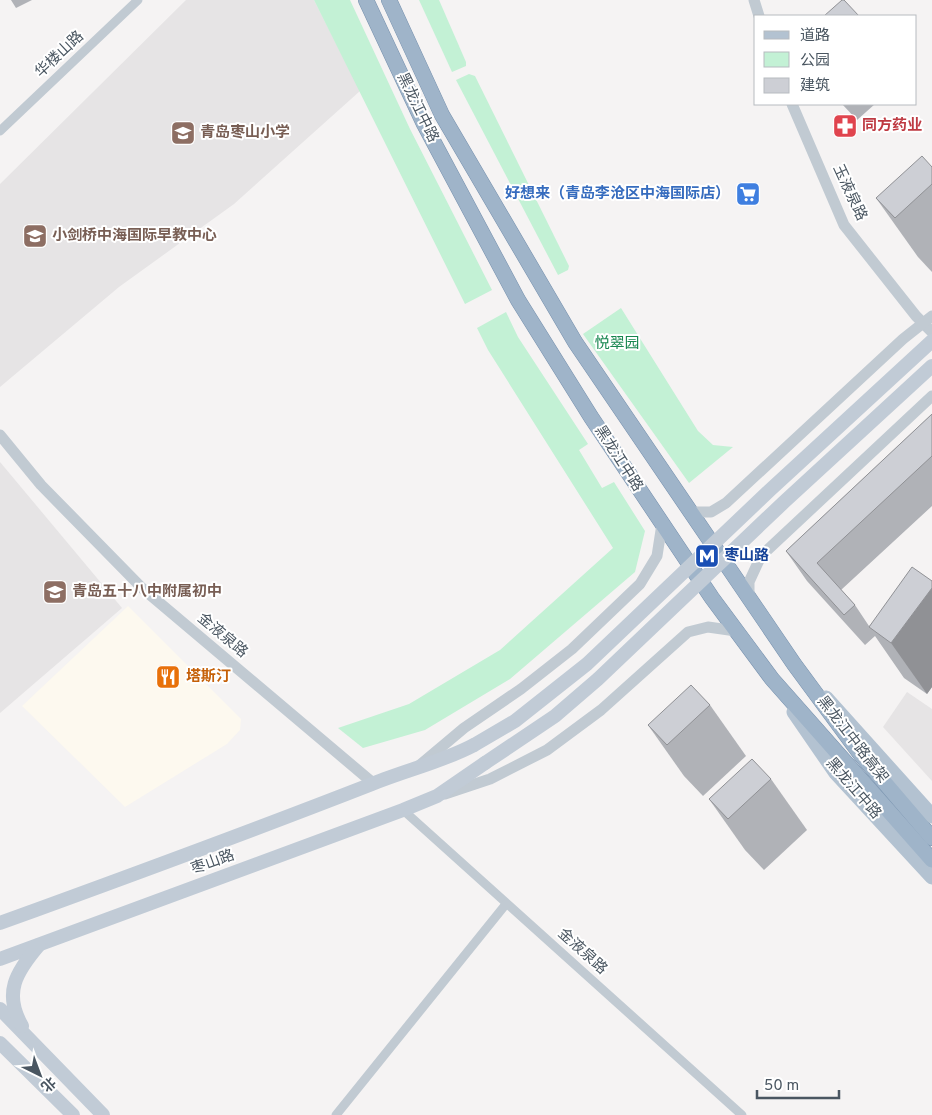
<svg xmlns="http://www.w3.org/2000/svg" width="932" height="1115" viewBox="0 0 932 1115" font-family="Overpass,'Noto Sans SC',sans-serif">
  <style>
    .commercial { fill: #fdf9ef }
    .education { fill: #e6e4e5 }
    .green { fill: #c3f1d5 }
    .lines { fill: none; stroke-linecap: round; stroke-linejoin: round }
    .trunk-casing { stroke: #7690ad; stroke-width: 16 }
    .minor { stroke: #c1cad2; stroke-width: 9 }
    .tertiary { stroke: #c1cad2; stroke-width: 11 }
    .secondary { stroke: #c1cbd6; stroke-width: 14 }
    .primary { stroke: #b3c2d1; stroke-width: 15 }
    .trunk { stroke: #9fb4c9; stroke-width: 15 }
    .secondary-bridge { stroke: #c1cbd6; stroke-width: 14 }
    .wall { fill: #b0b2b7 }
    .shaded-wall { fill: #909195 }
    .building { fill: #cdcfd5; stroke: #909195 }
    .labels { text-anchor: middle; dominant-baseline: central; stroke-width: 4; stroke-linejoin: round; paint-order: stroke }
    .street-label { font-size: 15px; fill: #4a5661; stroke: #fff }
    .health-label { font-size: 15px; font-weight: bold; fill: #be3a42; stroke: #fff; text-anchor: start }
    .education-label { font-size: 15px; font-weight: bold; fill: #785e54; stroke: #fff; text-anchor: start }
    .shop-label { font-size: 15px; font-weight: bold; fill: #366cbe; stroke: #fff; text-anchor: end }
    .park-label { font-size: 15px; fill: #17864f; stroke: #fff }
    .transit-label { font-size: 15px; font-weight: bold; fill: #164399; stroke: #fff; text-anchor: start }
    .food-label { font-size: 15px; font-weight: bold; fill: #c56008; stroke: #fff; text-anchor: start }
  </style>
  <rect width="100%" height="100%" fill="#f5f3f3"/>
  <path class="commercial" d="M128,606L241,719L240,730L227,744L125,807L22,706Z"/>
  <g class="education">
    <path d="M186,0H314L360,91L234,204L119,287L0,387V184Z"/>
    <path d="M0,462L122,608L0,713Z"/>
    <path d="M907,692L932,709V781L883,727Z"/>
  </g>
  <g class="green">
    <path d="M314,0H350L410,129L492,290L465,304Z"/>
    <path d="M419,0H439L466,62V66L452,72Z"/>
    <path d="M469,74L475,76L569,266L568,270L558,275L456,80Z"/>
    <path d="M621,308L698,431L713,445L733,447L689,483L583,334Z"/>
    <path d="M506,312L518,337L588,444L579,450L602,488L614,482L645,531L635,572L510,679L425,730L363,748L338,728L409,704L500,650L613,548L488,350L477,328Z"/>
  </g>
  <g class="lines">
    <defs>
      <g id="trunk">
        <path d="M366,0L424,124L518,300L591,417L712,598L772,679L932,860"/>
        <path d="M389,0L442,115L575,342L794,664L861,755L932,838"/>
      </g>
    </defs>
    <use href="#trunk" class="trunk-casing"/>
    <g class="minor">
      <path d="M0,131L138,0"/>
      <path d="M403,810L742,1115"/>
      <path d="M336,1115L506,904"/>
    </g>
    <g class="tertiary">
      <path d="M754,0L759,16"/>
      <path d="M792,104L844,225L916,316L932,332"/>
      <path d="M0,435L41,485L142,588L373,783"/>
      <path d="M689,512H711L726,503L903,339L932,316"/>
      <path d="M749,598V582L761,556L932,396"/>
      <path d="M420,765L464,728L521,689L572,649L640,584L657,556L662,524"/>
      <path d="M445,794L490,779L547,750L601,710L688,632L708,627L736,631"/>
    </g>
    <g class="secondary">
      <path d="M0,923C124,878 249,832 372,784C406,770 442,762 474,745"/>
      <path d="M0,959L403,810L437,796L485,763"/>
      <path d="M0,1009L103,1115"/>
      <path d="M22,1026C3,993 16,972 39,945"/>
      <path d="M0,1043L73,1115"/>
    </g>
    <g class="primary">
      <path d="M826,698L932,816"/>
      <path d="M794,712L836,773L932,877"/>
    </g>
    <use href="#trunk" class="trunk"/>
    <g class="secondary-bridge">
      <path d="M474,745L515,721L587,664L770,490L932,341"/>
      <path d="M485,763L555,716L598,679L784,502L932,366"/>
    </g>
  </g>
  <g class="wall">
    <path d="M11,0H32L16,8Z"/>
    <path d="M842,104H875L857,120Z"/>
    <path d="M932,167V272L918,257L876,198Z"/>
    <path d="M932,414V506L841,590L855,605L869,626L932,581V687L927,694L904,678L875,636L865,645L807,581L786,551Z"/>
    <path d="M710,705L746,756L703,796L684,776L648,725Z"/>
    <path d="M771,779L807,830L764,870L745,850L709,799Z"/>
  </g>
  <path class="shaded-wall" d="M932,588V687L927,694L891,643Z"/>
  <g class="building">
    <path d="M842,0H844L859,16H824Z"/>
    <path d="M922,156L932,167V184L895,218L876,198Z"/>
    <path d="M932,414V456L817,563L855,605L844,615L786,551Z"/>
    <path d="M912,567L932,581V588L891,643L869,627Z"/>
    <path d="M691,685L710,705L667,745L648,725Z"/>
    <path d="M752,759L771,779L728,819L709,799Z"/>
  </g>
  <defs>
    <symbol id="pharmacy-square" viewBox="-11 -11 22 22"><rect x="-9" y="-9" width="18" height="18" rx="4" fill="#e0444e" stroke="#fff"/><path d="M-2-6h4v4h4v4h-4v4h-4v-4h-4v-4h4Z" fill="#fff"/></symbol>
    <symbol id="school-square" viewBox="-11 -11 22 22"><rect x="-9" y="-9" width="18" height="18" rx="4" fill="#8d6e63" stroke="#fff"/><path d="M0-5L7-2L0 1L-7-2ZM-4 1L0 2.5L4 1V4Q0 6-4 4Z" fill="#fff"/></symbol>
    <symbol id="supermarket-square" viewBox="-11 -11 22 22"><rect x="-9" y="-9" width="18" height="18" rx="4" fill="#3f7fe0" stroke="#fff"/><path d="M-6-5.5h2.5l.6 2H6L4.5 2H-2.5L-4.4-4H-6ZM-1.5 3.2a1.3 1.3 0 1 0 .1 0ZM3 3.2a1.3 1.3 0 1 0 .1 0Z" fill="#fff"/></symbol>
    <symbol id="metro-square" viewBox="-11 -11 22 22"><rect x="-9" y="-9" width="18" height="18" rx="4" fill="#1a4fb4" stroke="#fff"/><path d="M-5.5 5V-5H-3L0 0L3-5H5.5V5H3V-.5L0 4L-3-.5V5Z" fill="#fff"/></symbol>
    <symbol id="restaurant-square" viewBox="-11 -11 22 22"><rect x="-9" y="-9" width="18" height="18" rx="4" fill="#e8710a" stroke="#fff"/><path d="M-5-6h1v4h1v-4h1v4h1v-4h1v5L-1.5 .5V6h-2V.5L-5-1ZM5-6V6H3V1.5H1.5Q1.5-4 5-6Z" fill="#fff"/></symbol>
  </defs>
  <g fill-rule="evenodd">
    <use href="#pharmacy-square" x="831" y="112" width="28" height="28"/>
    <use href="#school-square" x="169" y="119" width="28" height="28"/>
    <use href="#supermarket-square" x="734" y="180" width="28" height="28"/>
    <use href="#school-square" x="21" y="222" width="28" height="28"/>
    <use href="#metro-square" x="693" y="542" width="28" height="28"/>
    <use href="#school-square" x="41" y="578" width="28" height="28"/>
    <use href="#restaurant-square" x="154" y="663" width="28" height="28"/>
  </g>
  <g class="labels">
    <g class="street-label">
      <text transform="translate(60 55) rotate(-43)">华楼山路</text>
      <text transform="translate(417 108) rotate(64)">黑龙江中路</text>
      <text transform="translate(849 193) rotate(65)">玉液泉路</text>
      <text transform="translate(618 459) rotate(57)">黑龙江中路</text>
      <text transform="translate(222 636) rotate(40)">金液泉路</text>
      <text transform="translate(852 740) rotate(52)">黑龙江中路高架</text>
      <text transform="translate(853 789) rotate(49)">黑龙江中路</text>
      <text transform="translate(213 863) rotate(-20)">枣山路</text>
      <text transform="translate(582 952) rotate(42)">金液泉路</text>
    </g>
    <g class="health-label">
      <text x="862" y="126">同方药业</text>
    </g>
    <g class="education-label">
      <text x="200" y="133">青岛枣山小学</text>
      <text x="52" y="236">小剑桥中海国际早教中心</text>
      <text x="72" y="592">青岛五十八中附属初中</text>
    </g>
    <g class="shop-label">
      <text x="730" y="194">好想来（青岛李沧区中海国际店）</text>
    </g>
    <g class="park-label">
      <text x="617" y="344">悦翠园</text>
    </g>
    <g class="transit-label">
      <text x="724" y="556">枣山路</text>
    </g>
    <g class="food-label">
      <text x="186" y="677">塔斯汀</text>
    </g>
  </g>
  <rect x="754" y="15" width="162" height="90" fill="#ffffff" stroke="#b7bbc0"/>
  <rect x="764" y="31" width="25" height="8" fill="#b3c2d1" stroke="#b7bbc0"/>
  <text x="800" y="40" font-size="15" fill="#4a5661">道路</text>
  <rect x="764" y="52" width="25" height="15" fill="#c3f1d5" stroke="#b7bbc0"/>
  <text x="800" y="65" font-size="15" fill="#4a5661">公园</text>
  <rect x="764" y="78" width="25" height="15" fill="#cdcfd5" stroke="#b7bbc0"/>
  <text x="800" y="90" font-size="15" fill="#4a5661">建筑</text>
  <g transform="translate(40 1075) rotate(138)" stroke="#ffffff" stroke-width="4" paint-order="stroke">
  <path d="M0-4L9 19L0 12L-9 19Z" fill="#4a5661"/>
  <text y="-8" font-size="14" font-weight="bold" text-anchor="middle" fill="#4a5661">北</text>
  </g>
  <path d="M757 1090v8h82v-8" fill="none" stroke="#4a5661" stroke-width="2.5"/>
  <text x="764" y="1090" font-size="15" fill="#4a5661" stroke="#ffffff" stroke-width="4" paint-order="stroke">50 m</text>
</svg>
